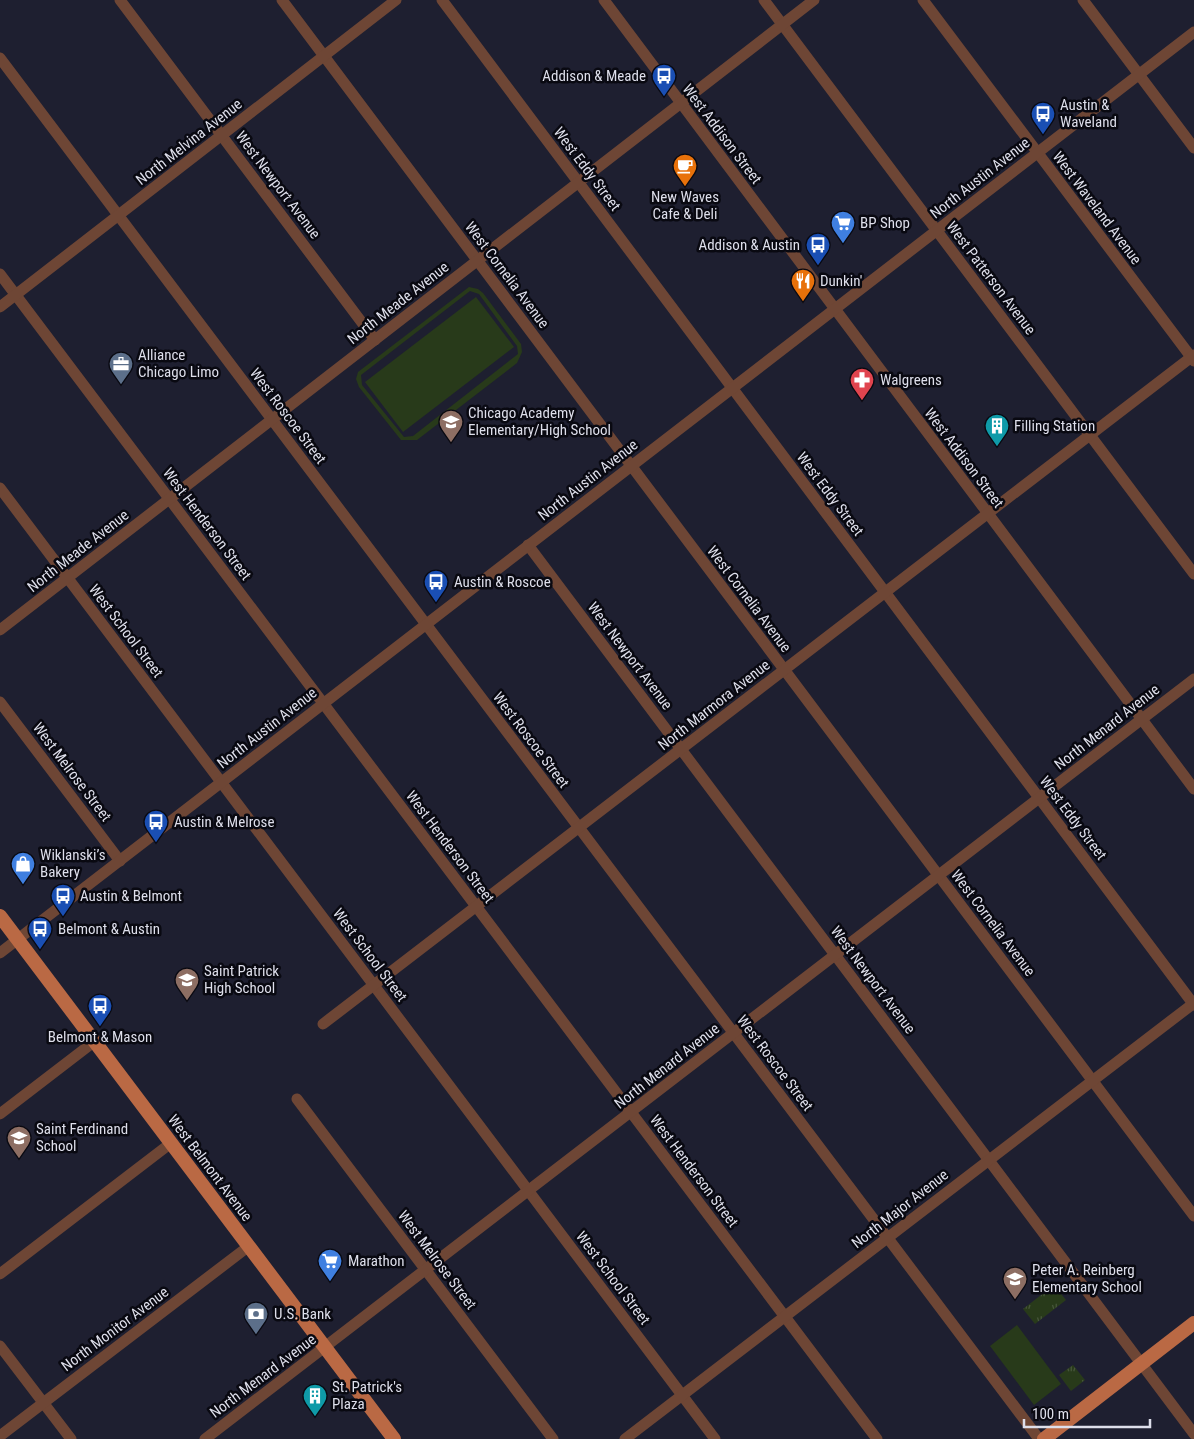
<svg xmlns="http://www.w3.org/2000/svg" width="1194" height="1439" viewBox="0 0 1194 1439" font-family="'Roboto Condensed',sans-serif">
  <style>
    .grass { fill: #283a1a; fill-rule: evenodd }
    .park { fill: url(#park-tufts) }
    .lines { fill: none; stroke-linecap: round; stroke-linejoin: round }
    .minor { stroke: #6e4635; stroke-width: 11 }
    .major { stroke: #ba6944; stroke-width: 14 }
    .labels { text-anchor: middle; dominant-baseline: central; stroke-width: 5; stroke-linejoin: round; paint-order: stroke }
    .poi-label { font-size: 15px; fill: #dedfeb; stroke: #090911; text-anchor: start }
    .street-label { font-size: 15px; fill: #dedfeb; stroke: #090911 }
  </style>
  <defs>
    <pattern id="park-tufts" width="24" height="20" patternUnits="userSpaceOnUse" patternTransform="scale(1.25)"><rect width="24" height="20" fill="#283a1a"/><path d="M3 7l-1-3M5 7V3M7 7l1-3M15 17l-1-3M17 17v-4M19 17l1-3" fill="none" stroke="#47563b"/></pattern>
  </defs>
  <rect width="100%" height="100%" fill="#1e1f30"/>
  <g class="grass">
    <path d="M469,287L478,289L483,293L521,344L522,352L517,363L417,440H401L359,387L356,379L358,372ZM470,291L479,294L517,346L518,354L413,436L404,437L362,385L361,375Z"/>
    <path d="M476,297L514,347L403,432L365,382Z"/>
    <path d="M1017,1325L1061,1384L1034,1405L990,1346Z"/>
  </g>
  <g class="park">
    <path d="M1054,1285L1066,1300L1035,1324L1023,1309Z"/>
    <path d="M1073,1365L1085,1380L1071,1391L1059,1375Z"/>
  </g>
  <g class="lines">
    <g class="minor">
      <path d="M120,0L375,340"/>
      <path d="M282,0L1194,1216"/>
      <path d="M442,0L1194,1005"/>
      <path d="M604,0L1194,789"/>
      <path d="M764,0L1194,574"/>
      <path d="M923,0L1194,361"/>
      <path d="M1083,0L1194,148"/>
      <path d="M0,58L1039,1439"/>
      <path d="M0,274L877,1439"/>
      <path d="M0,307L396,0"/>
      <path d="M0,488L715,1439"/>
      <path d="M528,545L1194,1434"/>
      <path d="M0,630L814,0"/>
      <path d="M0,702L120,861"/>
      <path d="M0,953L1194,32"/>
      <path d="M323,1024L1194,355"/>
      <path d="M297,1099L553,1439"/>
      <path d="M0,1114L95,1041"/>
      <path d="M0,1274L171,1143"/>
      <path d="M0,1346L71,1439"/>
      <path d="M0,1436L249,1246"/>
      <path d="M205,1439L1194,679"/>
      <path d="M625,1439L1194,1003"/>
    </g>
    <g class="major">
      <path d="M0,916L394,1439"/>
      <path d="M1044,1439L1194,1323"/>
    </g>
  </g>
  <defs>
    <symbol id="bus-pin" viewBox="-11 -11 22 30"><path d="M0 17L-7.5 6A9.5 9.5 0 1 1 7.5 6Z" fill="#1a4fb4" stroke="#090911"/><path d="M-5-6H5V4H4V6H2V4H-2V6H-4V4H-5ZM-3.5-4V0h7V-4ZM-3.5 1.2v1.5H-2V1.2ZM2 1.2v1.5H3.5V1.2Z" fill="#fff"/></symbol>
    <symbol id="cafe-pin" viewBox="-11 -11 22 30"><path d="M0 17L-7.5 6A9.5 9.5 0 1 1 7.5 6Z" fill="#e8710a" stroke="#090911"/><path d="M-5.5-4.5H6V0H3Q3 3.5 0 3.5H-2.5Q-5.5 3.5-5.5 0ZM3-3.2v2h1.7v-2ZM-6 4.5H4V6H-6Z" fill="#fff"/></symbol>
    <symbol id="supermarket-pin" viewBox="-11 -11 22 30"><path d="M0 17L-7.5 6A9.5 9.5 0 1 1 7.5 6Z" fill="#3f7fe0" stroke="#090911"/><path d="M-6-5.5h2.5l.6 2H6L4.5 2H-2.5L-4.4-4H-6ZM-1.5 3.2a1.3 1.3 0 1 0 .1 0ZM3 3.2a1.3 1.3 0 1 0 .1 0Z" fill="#fff"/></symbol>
    <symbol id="restaurant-pin" viewBox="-11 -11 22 30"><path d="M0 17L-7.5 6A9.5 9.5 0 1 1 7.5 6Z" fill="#e8710a" stroke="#090911"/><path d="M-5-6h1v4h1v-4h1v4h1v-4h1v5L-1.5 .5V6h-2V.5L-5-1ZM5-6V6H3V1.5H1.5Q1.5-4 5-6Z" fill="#fff"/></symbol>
    <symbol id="office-pin" viewBox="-11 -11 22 30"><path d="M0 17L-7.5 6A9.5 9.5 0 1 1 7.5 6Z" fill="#5c6f8a" stroke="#090911"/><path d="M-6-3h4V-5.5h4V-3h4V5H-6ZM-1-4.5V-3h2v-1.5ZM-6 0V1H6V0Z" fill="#fff"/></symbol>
    <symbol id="pharmacy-pin" viewBox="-11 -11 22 30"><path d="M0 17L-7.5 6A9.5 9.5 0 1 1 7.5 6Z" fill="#e0444e" stroke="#090911"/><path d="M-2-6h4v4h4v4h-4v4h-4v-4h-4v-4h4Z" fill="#fff"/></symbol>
    <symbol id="school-pin" viewBox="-11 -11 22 30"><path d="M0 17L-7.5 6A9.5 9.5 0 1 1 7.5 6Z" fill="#8d6e63" stroke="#090911"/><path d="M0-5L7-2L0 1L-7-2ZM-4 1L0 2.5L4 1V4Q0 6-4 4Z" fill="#fff"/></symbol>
    <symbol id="building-pin" viewBox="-11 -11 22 30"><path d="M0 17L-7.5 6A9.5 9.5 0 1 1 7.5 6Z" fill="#0f9aa8" stroke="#090911"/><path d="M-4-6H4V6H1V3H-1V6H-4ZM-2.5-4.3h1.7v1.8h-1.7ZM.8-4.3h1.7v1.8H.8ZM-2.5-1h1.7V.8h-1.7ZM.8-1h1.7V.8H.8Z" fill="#fff"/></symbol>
    <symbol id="shop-pin" viewBox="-11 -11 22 30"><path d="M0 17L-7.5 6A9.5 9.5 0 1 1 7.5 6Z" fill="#3f7fe0" stroke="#090911"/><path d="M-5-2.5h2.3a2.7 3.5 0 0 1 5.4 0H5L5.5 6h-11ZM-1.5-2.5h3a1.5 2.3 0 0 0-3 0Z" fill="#fff"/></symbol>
    <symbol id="bank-pin" viewBox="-11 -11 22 30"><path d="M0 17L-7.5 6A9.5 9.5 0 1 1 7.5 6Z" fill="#5c6f8a" stroke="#090911"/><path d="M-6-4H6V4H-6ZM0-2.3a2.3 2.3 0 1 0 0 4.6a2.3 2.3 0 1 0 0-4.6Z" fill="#fff"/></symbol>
  </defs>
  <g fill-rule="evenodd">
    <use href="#bus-pin" x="650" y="62" width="28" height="38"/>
    <use href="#bus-pin" x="1029" y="100" width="28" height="38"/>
    <use href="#cafe-pin" x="671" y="152" width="28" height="38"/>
    <use href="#supermarket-pin" x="829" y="209" width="28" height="38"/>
    <use href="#bus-pin" x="804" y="231" width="28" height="38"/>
    <use href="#restaurant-pin" x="789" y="267" width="28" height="38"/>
    <use href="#office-pin" x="107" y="350" width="28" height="38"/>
    <use href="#pharmacy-pin" x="848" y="366" width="28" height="38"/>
    <use href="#school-pin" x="437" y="408" width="28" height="38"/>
    <use href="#building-pin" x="983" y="412" width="28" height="38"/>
    <use href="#bus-pin" x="422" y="568" width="28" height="38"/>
    <use href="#bus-pin" x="142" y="808" width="28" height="38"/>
    <use href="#shop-pin" x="9" y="850" width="28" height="38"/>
    <use href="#bus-pin" x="49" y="882" width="28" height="38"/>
    <use href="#bus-pin" x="26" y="915" width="28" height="38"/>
    <use href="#school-pin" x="173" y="966" width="28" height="38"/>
    <use href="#bus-pin" x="86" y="992" width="28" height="38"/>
    <use href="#school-pin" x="5" y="1124" width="28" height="38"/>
    <use href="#supermarket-pin" x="316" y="1247" width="28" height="38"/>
    <use href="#school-pin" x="1001" y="1265" width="28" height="38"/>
    <use href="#bank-pin" x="242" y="1300" width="28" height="38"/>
    <use href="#building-pin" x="301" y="1382" width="28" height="38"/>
  </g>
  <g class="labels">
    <g class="poi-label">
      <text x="646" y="76" text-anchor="end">Addison &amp; Meade</text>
      <text x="1060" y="105">Austin &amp;<tspan x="1060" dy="17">Waveland</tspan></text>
      <text x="685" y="197" text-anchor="middle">New Waves<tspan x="685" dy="17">Cafe &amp; Deli</tspan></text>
      <text x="860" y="223">BP Shop</text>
      <text x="800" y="245" text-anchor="end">Addison &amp; Austin</text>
      <text x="820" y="281">Dunkin'</text>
      <text x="138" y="355">Alliance<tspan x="138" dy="17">Chicago Limo</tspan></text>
      <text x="880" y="380">Walgreens</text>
      <text x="468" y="413">Chicago Academy<tspan x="468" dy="17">Elementary/High School</tspan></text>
      <text x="1014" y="426">Filling Station</text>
      <text x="454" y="582">Austin &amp; Roscoe</text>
      <text x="174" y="822">Austin &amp; Melrose</text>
      <text x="40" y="855">Wiklanski’s<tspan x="40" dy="17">Bakery</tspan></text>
      <text x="80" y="896">Austin &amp; Belmont</text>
      <text x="58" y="929">Belmont &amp; Austin</text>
      <text x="204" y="971">Saint Patrick<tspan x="204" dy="17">High School</tspan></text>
      <text x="100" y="1037" text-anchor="middle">Belmont &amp; Mason</text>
      <text x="36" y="1129">Saint Ferdinand<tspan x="36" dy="17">School</tspan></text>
      <text x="348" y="1261">Marathon</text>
      <text x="1032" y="1270">Peter A. Reinberg<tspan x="1032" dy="17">Elementary School</tspan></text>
      <text x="274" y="1314">U.S. Bank</text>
      <text x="332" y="1387">St. Patrick's<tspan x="332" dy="17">Plaza</tspan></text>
    </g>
    <g class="street-label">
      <text transform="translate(722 134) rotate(53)">West Addison Street</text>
      <text transform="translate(189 142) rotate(-38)">North Melvina Avenue</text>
      <text transform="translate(587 169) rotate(53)">West Eddy Street</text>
      <text transform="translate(980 178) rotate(-38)">North Austin Avenue</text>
      <text transform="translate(278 185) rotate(53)">West Newport Avenue</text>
      <text transform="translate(1097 208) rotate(53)">West Waveland Avenue</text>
      <text transform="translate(507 275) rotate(53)">West Cornelia Avenue</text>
      <text transform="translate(991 278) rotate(53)">West Patterson Avenue</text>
      <text transform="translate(398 303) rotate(-38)">North Meade Avenue</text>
      <text transform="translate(288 416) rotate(53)">West Roscoe Street</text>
      <text transform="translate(964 458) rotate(53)">West Addison Street</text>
      <text transform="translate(588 480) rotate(-38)">North Austin Avenue</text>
      <text transform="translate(830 494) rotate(53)">West Eddy Street</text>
      <text transform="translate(207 524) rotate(53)">West Henderson Street</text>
      <text transform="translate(78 551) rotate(-38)">North Meade Avenue</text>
      <text transform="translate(749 599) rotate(53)">West Cornelia Avenue</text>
      <text transform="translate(126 631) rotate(53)">West School Street</text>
      <text transform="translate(630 656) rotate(53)">West Newport Avenue</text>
      <text transform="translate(714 705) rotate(-38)">North Marmora Avenue</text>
      <text transform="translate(1107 727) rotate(-38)">North Menard Avenue</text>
      <text transform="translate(267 728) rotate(-38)">North Austin Avenue</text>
      <text transform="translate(531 740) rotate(53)">West Roscoe Street</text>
      <text transform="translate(72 772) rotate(53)">West Melrose Street</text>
      <text transform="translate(1073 818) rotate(53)">West Eddy Street</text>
      <text transform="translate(450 847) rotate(53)">West Henderson Street</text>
      <text transform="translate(993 923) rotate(53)">West Cornelia Avenue</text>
      <text transform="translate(370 955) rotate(53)">West School Street</text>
      <text transform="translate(873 980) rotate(53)">West Newport Avenue</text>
      <text transform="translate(775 1063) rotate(53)">West Roscoe Street</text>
      <text transform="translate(667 1066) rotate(-38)">North Menard Avenue</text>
      <text transform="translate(210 1168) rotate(53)">West Belmont Avenue</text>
      <text transform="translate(694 1171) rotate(53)">West Henderson Street</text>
      <text transform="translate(900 1209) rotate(-38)">North Major Avenue</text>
      <text transform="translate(437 1260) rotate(53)">West Melrose Street</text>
      <text transform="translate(613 1278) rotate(53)">West School Street</text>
      <text transform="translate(115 1329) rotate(-37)">North Monitor Avenue</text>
      <text transform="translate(263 1376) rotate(-37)">North Menard Avenue</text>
    </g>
  </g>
  <path d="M1024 1419v8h126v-8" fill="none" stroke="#dedfeb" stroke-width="2.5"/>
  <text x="1032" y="1419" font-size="15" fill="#dedfeb" stroke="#090911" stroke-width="4" paint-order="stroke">100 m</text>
</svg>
